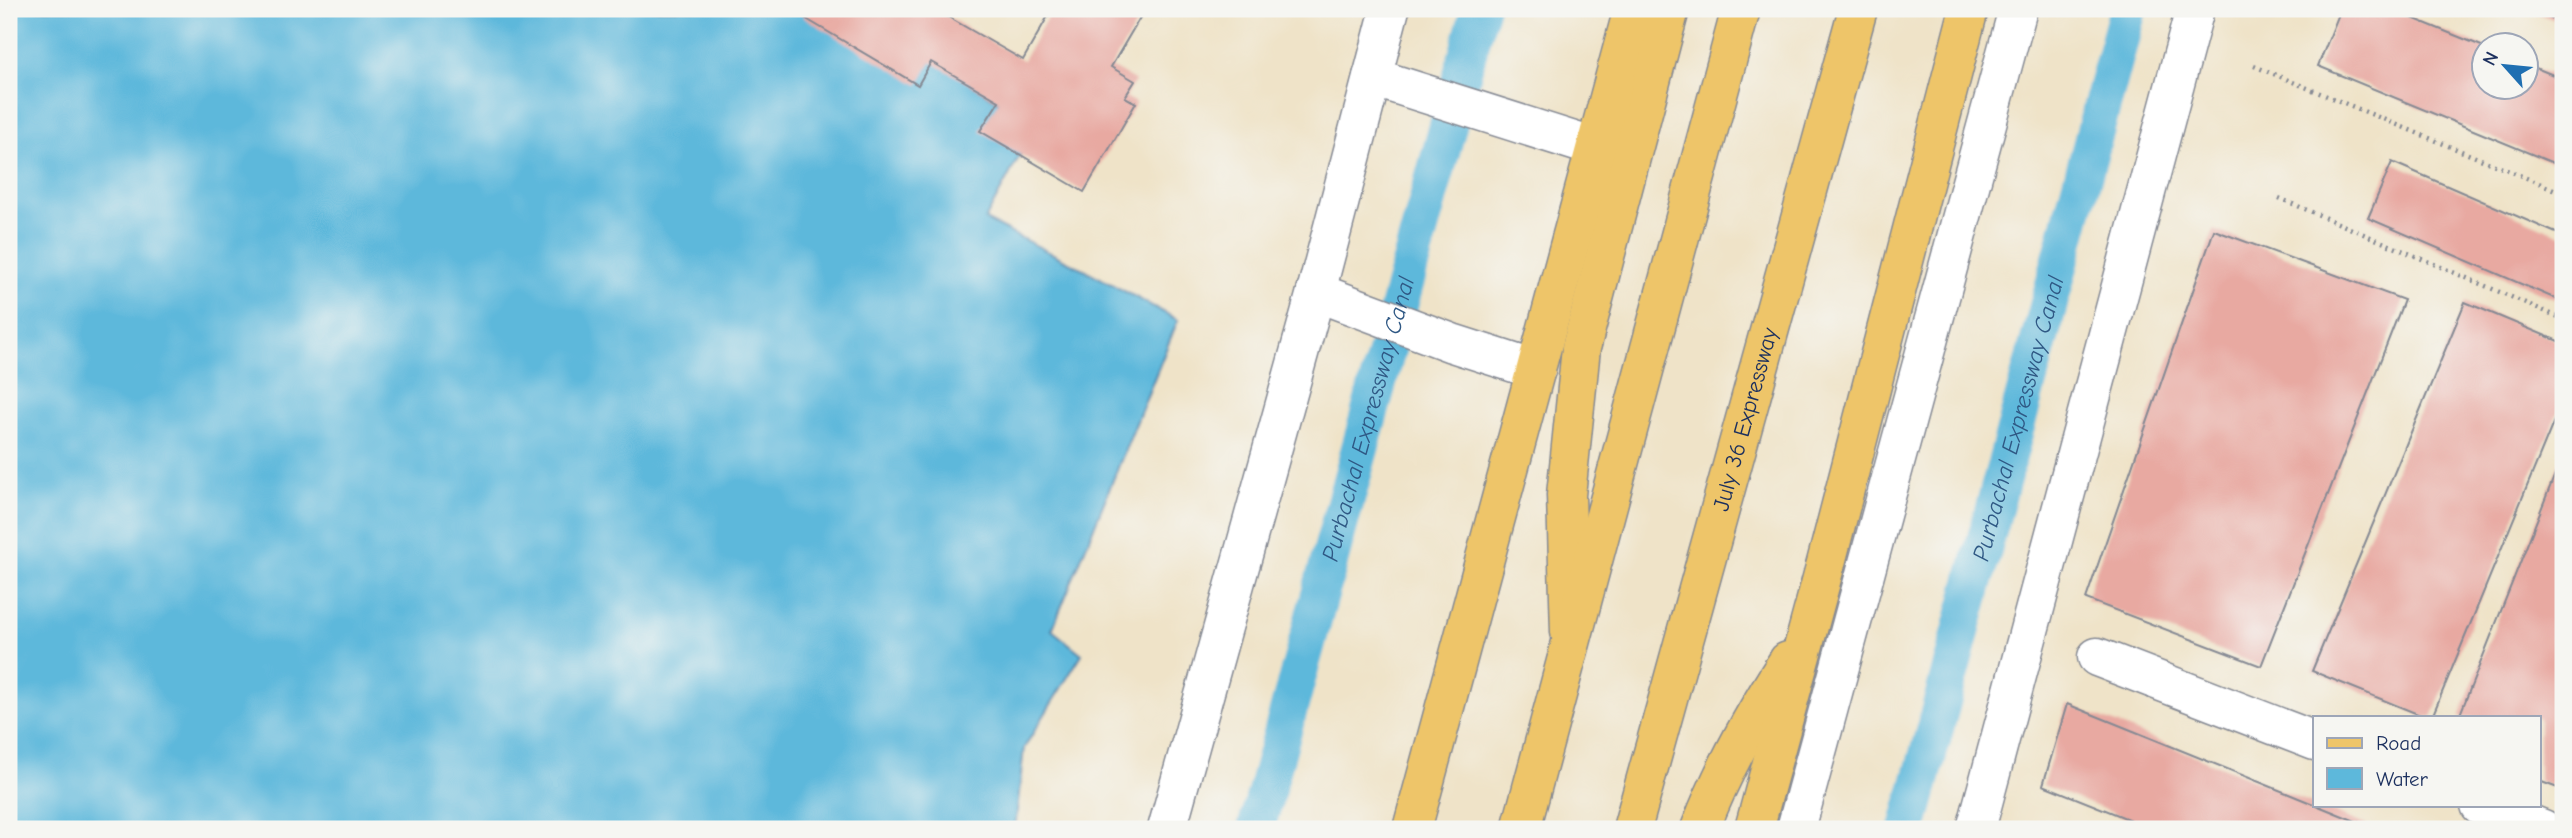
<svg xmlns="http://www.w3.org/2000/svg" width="2572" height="838" viewBox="0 0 2572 838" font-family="'Comic Neue',sans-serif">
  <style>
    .water { fill: #5db8db; stroke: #3c749c; stroke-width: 2 }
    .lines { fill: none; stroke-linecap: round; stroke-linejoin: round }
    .canal { stroke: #5db8db; stroke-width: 38 }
    .building { fill: #e8a9a1 }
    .minor-casing { stroke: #858993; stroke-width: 41 }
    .major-casing { stroke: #858993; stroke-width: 41 }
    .highway-casing { stroke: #858993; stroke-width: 41 }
    .path { stroke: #858993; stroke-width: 4.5; stroke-dasharray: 2 5; stroke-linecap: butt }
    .minor { stroke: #fff; stroke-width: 38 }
    .major { stroke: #eec569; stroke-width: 38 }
    .highway { stroke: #eec569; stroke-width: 38 }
    .labels { text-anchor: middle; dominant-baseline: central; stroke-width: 5; stroke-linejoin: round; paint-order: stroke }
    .street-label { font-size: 23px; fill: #1b2f5e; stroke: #f6f6f2 }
    .water-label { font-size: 24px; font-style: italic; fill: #2f5884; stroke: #f6f6f2 }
  </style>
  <rect width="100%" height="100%" fill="#f6f6f2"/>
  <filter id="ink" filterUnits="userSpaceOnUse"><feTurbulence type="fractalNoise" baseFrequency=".0143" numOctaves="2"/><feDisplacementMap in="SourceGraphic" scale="14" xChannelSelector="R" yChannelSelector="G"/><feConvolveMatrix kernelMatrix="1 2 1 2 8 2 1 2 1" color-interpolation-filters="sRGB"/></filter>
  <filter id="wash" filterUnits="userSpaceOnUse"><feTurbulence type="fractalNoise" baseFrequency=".00686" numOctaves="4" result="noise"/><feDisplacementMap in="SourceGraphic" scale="28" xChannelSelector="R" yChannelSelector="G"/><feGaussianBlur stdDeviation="1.57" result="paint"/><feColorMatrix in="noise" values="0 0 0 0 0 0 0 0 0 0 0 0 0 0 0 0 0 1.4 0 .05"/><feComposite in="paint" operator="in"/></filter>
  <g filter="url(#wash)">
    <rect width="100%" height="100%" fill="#efe3c8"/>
    <path class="water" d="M9,9H851L1036,125L985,220L1085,270L1178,320L1052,630L1082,654L1024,748L1015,829H9Z"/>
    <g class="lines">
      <g class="canal">
        <path id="s1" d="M1256,829L1480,9"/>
        <path id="s2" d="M1908,829L2128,9"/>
      </g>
    </g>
    <g id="blocks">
      <g class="building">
        <path d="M809,9H946L943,14L1023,60L1052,9H1145L1111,67L1135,81L1125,97L1136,103L1084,192L980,131L999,101L931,62L918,85L803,17Z"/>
        <path d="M2341,9H2390L2484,47V88H2526V64L2563,79V167L2318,66Z"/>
        <path d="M2526,9H2563V23Z"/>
        <path d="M2392,162L2563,236V302L2368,218Z"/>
        <path d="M2214,230L2404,300L2261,666L2086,599Z"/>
        <path d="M2465,302L2563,343V399L2432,717H2425L2312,671Z"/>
        <path d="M2563,454V790L2539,781V717H2459Z"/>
        <path d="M2067,704L2375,829H2153L2043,785Z"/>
      </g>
    </g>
  </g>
  <g filter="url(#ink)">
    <use href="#blocks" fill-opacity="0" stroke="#858993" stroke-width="2"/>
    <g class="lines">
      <defs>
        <g id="minor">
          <path d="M1372,77L1596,148"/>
          <path d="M1316,292L1452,343L1536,370"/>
          <path d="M2097,657L2315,741"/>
          <path d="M2480,805L2543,829"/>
          <path d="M1167,829L1316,292L1390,9"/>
          <path d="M1796,829L2018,9"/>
          <path d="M1976,829L2195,9"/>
        </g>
        <g id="major">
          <path d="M1570,632L1566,495L1581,348L1670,9"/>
          <path d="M1412,829L1633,9"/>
          <path d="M1700,829C1723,769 1753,715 1788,661"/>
          <path d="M1754,829L1826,563L1969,9"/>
        </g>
        <g id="highway">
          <path d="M1521,829L1741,9"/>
          <path id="s3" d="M1632,829L1858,9"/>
        </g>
      </defs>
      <use href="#minor" class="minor-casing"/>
      <use href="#major" class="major-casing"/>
      <use href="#highway" class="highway-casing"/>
      <g class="path">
        <path d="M2254,66L2563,193"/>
        <path d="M2279,198L2563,319"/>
      </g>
      <use href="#minor" class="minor"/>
      <use href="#major" class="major"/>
      <use href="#highway" class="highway"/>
    </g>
  </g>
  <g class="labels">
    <g class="street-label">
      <text stroke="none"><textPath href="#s3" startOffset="425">July 36 Expressway</textPath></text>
    </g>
    <g class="water-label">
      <text stroke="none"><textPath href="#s1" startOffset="425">Purbachal Expressway Canal</textPath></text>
      <text stroke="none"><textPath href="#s2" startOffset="425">Purbachal Expressway Canal</textPath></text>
    </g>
  </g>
  <rect width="2572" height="838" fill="none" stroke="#f6f6f2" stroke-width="35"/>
  <rect x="2313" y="716" width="228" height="91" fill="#f6f6f2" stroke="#9ea6b7" stroke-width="2"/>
  <rect x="2327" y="738" width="35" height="10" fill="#eec569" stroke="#9ea6b7" stroke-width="2"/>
  <text x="2376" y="750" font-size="21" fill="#1b2f5e">Road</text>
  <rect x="2327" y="768" width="35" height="21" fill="#5db8db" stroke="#9ea6b7" stroke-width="2"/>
  <text x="2376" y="786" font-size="21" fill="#1b2f5e">Water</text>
  <g transform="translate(2505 66) rotate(297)"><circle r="33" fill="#f6f6f2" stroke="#9ea6b7" stroke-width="2"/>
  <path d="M0-5L12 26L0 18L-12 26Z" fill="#1f6fb2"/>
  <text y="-10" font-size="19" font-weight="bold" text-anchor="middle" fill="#1b2f5e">N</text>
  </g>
</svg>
